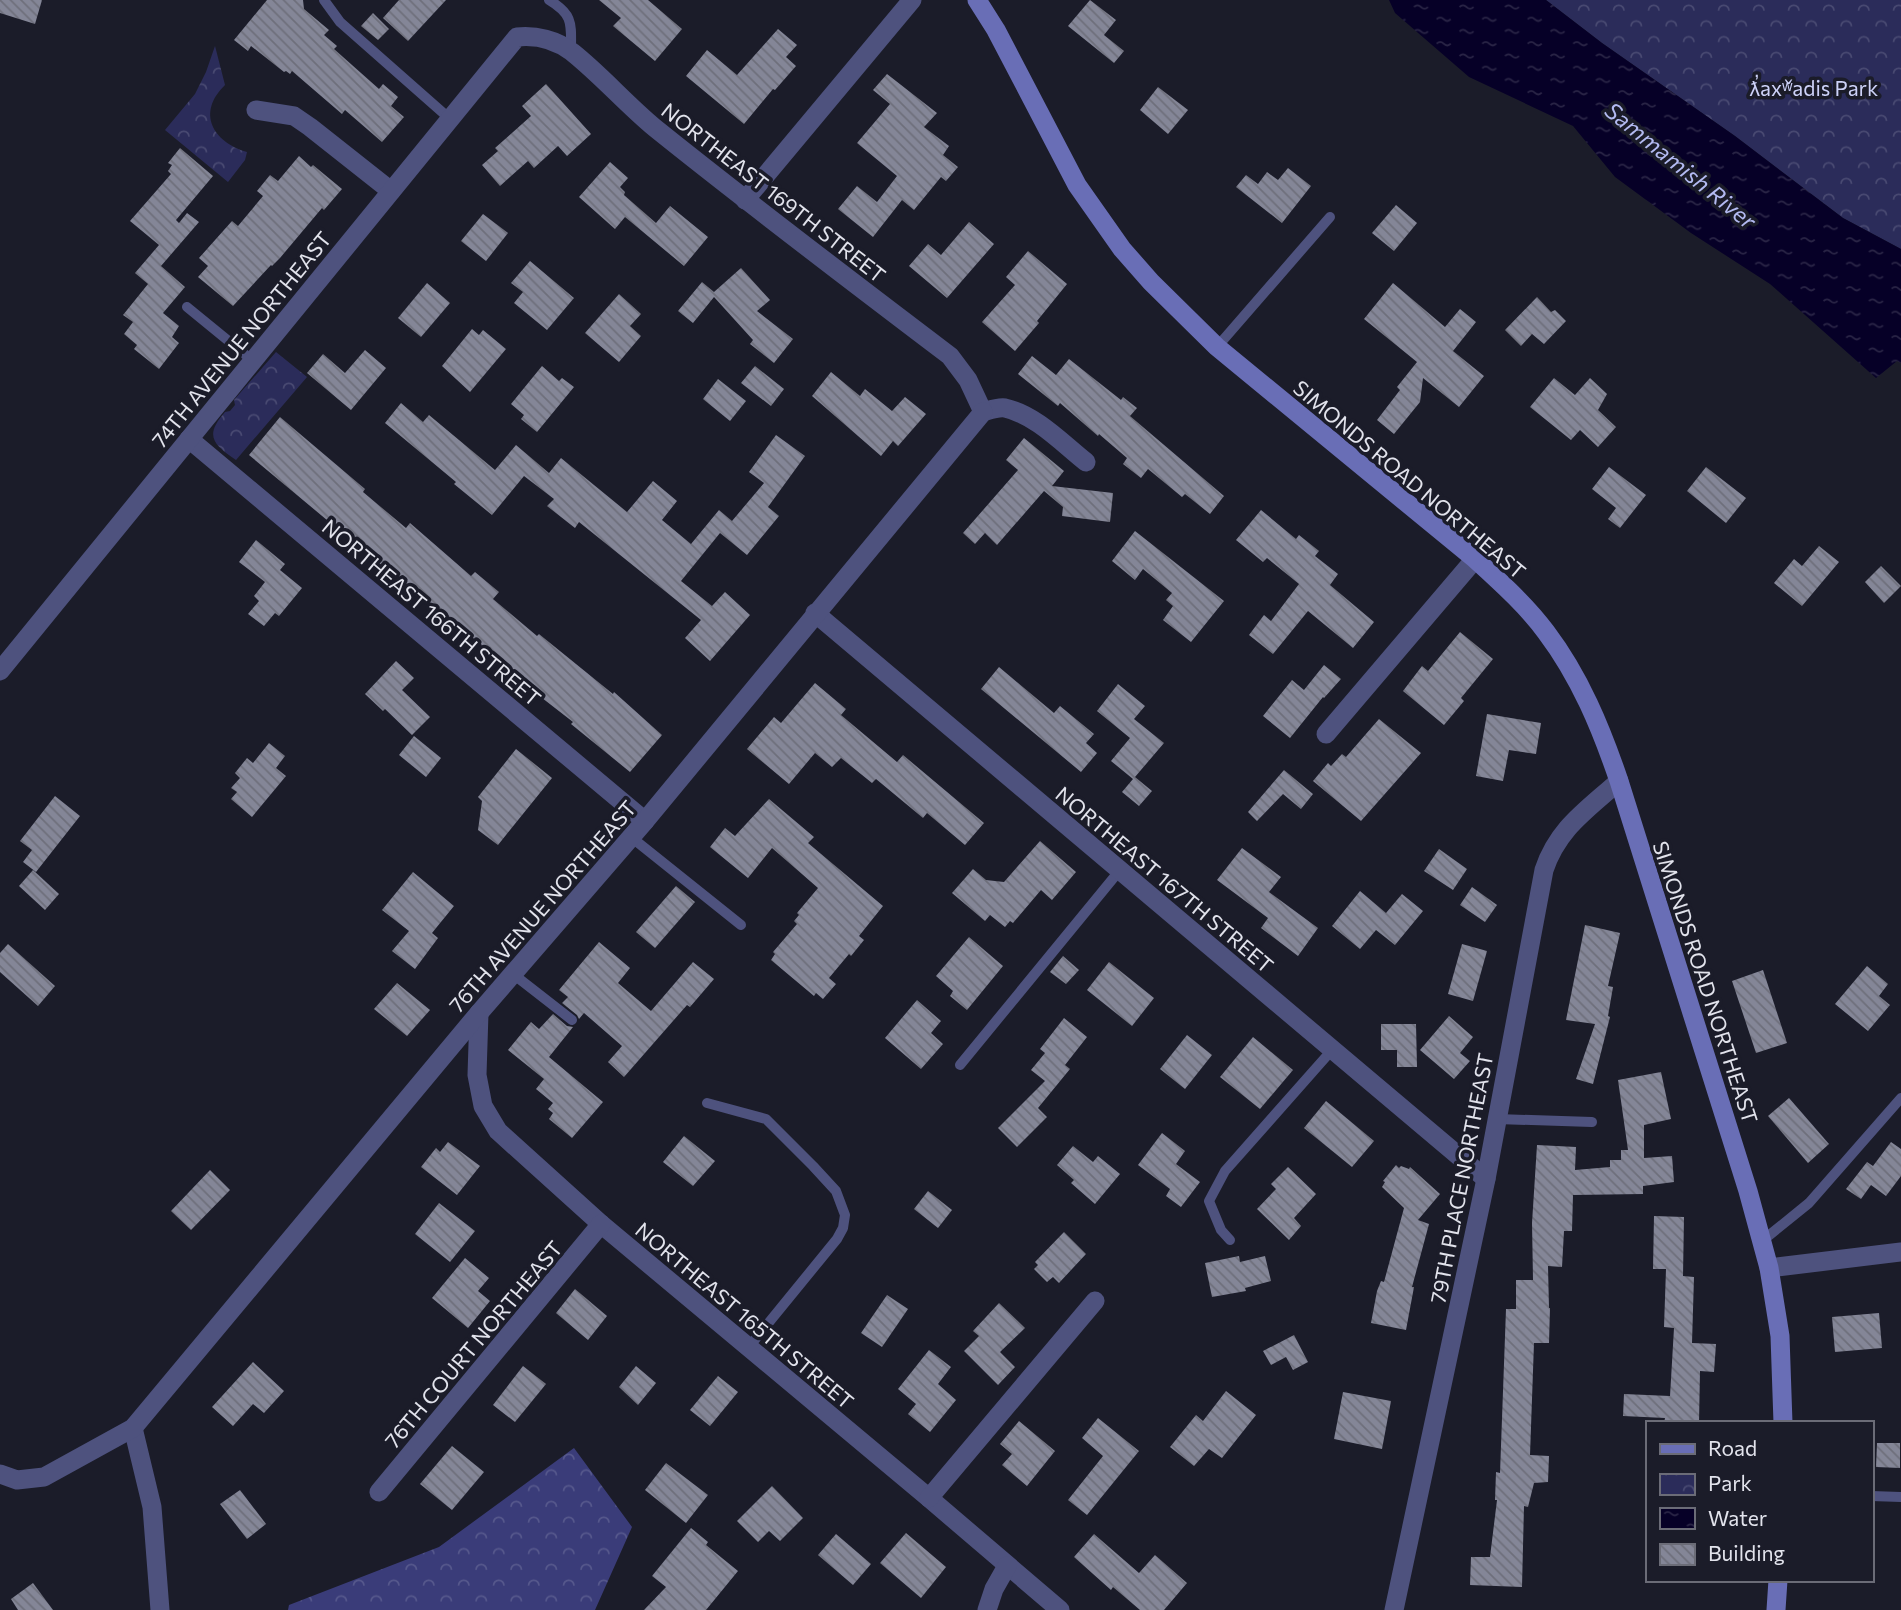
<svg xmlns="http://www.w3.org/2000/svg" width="1901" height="1610" viewBox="0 0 1901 1610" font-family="Commissioner,sans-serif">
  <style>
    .forest { fill: url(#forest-crowns) }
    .park { fill: url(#park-crowns) }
    .water { fill: url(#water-ripples) }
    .building { fill: url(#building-back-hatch) }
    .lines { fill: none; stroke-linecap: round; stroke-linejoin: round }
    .service { stroke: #4e527e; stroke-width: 10 }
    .minor { stroke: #4e527e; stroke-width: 19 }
    .secondary { stroke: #696eb6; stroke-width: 19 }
    .labels { text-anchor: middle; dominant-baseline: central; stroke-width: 7; stroke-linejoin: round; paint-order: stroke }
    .park-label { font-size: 21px; fill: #cdd2f8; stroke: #1b1c29 }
    .street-label { font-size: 21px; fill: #e2e3ec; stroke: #1b1c29 }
    .water-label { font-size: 23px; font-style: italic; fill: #b3baf1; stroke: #1b1c29 }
  </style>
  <defs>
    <pattern id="forest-crowns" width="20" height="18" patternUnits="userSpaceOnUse" patternTransform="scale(1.75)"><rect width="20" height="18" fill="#3a3c79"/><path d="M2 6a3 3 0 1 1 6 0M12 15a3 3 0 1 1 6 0" fill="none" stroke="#56588c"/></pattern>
    <pattern id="park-crowns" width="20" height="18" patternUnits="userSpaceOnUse" patternTransform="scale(1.75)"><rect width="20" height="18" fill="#2b2c5a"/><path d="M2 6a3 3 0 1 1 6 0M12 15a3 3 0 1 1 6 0" fill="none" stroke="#494a72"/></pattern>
    <pattern id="water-ripples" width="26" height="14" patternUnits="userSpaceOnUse" patternTransform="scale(1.75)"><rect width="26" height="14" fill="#060027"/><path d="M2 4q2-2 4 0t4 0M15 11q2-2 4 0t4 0" fill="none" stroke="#2a2546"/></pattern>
    <pattern id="building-back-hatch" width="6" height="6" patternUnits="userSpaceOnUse" patternTransform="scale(1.75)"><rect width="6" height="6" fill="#848697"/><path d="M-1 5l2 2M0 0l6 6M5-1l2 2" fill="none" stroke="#6e6f7b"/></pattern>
  </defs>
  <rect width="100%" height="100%" fill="#1b1c29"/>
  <path class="forest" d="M574,1448L632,1527L595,1610H288L289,1605L439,1547Z"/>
  <g class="park">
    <path d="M1546,0H1901V249L1843,218L1735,136L1602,43Z"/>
    <path d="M215,46L225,85C196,113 213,142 247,152L245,160L228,182L165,130L195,94L206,72Z"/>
    <path d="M276,352L307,377L236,460C213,444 204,436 225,412L230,411L235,405L234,400Z"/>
  </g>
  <path class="water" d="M1389,0H1546L1602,43L1735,136L1843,218L1901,249V363L1897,361L1876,378L1770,284L1691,233L1615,177L1573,126L1469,77L1395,13Z"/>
  <g class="building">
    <path d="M0,0H42L35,24L0,13Z"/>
    <path d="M267,0H303L304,9L329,30L324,35L337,46L334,49L379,89L383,84L398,97L391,106L404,117L382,142L345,110L342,114L292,71L290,74L286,71L284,72L251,46L248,51L234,40Z"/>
    <path d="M399,0H446L408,41L383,18Z"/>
    <path d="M599,0H648L682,29L655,61L613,26L621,18Z"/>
    <path d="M1090,0L1116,20L1104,35L1124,51L1114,63L1068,26Z"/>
    <path d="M373,13L389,29L378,40L361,26Z"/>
    <path d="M778,29L797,45L786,57L796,66L775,90L773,89L744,124L686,76L707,50L737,75Z"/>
    <path d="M887,74L937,113L924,127L949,146L943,155L958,167L946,181L941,177L914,210L902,200L873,237L838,209L857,186L877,202L897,176L857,143L890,104L873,90Z"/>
    <path d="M546,84L591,134L567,156L558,146L534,168L528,161L500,186L482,165L498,151L495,148L531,116L522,106Z"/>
    <path d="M1158,87L1188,110L1168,134L1140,110Z"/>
    <path d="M180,148L213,176L176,220L179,223L187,213L199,222L161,266L185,287L163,313L179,326L172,337L179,343L159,369L134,349L137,345L124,334L133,322L123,315L148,284L135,273L159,245L130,221L171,174L168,171L172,165L168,163Z"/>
    <path d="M299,156L311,167L313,165L342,189L324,210L322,208L280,258L272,266L271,265L233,306L198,277L208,266L199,258L232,221L238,226L263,196L257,191L270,175L278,181Z"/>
    <path d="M610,162L628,178L620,187L625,192L624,195L656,223L670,206L708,237L684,266L625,217L615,229L579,197Z"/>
    <path d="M1288,168L1311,186L1282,223L1236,187L1246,175L1258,184L1267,172L1278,180Z"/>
    <path d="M1396,205L1417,223L1394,251L1372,233Z"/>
    <path d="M483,214L508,233L486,261L461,241Z"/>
    <path d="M969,222L994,244L947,298L909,266L928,244L941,255Z"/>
    <path d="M1028,251L1067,284L1037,321L1039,323L1015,351L982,322L1015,285L1006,277Z"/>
    <path d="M530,261L574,298L547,330L514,303L523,292L511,283Z"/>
    <path d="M741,268L770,300L757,311L793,339L774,363L750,344L753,340L714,297L693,323L678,311L702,282L714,292Z"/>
    <path d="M427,283L450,303L421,337L398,318Z"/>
    <path d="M1393,283L1445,327L1460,309L1476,322L1453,351L1484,376L1459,407L1423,378L1420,402L1394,434L1377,420L1400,390L1397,387L1417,362L1364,319Z"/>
    <path d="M619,294L641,314L630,326L641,336L619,362L585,333Z"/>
    <path d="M1537,297L1551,312L1555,310L1566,321L1544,344L1532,334L1521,346L1505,330Z"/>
    <path d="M472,329L479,335L483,330L506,349L470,392L442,366Z"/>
    <path d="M365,350L386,368L351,410L307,373L323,354L345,373Z"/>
    <path d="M1032,356L1056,375L1069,359L1121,400L1123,397L1137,408L1130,416L1224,496L1210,514L1185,494L1182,497L1148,469L1141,478L1123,464L1127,458L1099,434L1098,436L1060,403L1058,406L1018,374Z"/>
    <path d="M542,366L559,381L562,378L574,387L537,432L521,419L524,415L511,404Z"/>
    <path d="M755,366L784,389L771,406L741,383Z"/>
    <path d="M831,372L860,396L865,389L892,411L905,397L926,414L898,446L893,441L881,456L812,396Z"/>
    <path d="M1554,378L1575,395L1590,378L1607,394L1598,410L1616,427L1598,447L1580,430L1571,440L1530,407Z"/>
    <path d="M718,379L746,401L730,421L703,399Z"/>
    <path d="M401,403L423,422L429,415L495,470L516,445L549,473L561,458L627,512L653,481L677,501L662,520L691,544L719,510L732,521L764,483L749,472L776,435L805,456L768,507L779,516L747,555L720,533L681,581L712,606L725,592L750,615L710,661L685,638L701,620L579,522L575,528L547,506L554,499L524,476L492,515L454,484L456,482L385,423Z"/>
    <path d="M280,417L365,489L363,492L406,528L410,523L471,576L475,572L499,592L493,599L537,636L539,634L613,694L614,692L662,735L630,772L571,724L573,722L497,663L480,648L482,645L394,576L249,455Z"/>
    <path d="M1024,438L1064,471L1052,486L1113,493L1110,522L1062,516L1063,507L1044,491L997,545L985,533L975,544L963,533L1018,470L1006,460Z"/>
    <path d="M1609,467L1646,495L1620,528L1608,519L1616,508L1592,489Z"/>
    <path d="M1706,467L1746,498L1726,523L1687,491Z"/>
    <path d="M1261,510L1296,539L1299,535L1319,551L1315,556L1338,574L1330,585L1374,622L1353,648L1308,611L1273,654L1249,635L1264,615L1271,621L1299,584L1267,558L1263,562L1236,540Z"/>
    <path d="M1135,531L1224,601L1191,642L1163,620L1173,606L1166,600L1172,593L1143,569L1135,580L1112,561Z"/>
    <path d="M256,540L285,564L280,570L302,588L279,616L275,613L264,626L248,614L259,601L254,596L265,582L239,562Z"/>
    <path d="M1819,546L1839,562L1802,606L1774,583L1794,559L1802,566Z"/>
    <path d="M1881,566L1901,586L1884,603L1865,582Z"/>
    <path d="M1460,632L1493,659L1461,698L1464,701L1444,725L1403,691L1422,666L1428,671Z"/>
    <path d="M396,661L414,678L402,690L430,717L412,735L385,709L383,711L365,694Z"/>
    <path d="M1324,665L1341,679L1324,698L1323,697L1290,738L1263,716L1292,680L1304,690Z"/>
    <path d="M999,667L1054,713L1060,706L1094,734L1086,743L1097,753L1081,772L981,689Z"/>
    <path d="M815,683L846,709L841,715L897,762L903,755L984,823L965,845L927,813L923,818L876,779L872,783L841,758L832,767L815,753L789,784L747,749L774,717L781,723Z"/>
    <path d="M1118,684L1145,706L1134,719L1164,743L1135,777L1152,791L1139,806L1122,792L1133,779L1111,761L1130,738L1097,711Z"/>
    <path d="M1487,714L1541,723L1536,754L1509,750L1503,781L1476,776Z"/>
    <path d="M1379,719L1421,753L1361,821L1313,781L1328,763L1331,766L1342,754L1346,757Z"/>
    <path d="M414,736L441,758L426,777L399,755Z"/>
    <path d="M269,743L285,756L276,768L286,776L252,817L231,799L237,792L231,788L240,778L235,773L247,758L253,763Z"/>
    <path d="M516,749L552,778L498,845L478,830L482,801L478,797Z"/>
    <path d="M1284,770L1313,794L1301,809L1283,794L1257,821L1248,812Z"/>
    <path d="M55,796L80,816L36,872L23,862L32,850L20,841Z"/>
    <path d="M769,799L814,837L808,843L883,906L859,936L864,940L851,956L849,954L829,978L836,984L823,999L816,993L814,996L771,960L775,954L773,952L797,924L794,921L799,915L797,913L818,888L772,848L748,878L710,847L725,828L735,836Z"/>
    <path d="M1040,841L1076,872L1052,900L1041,890L1013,923L1010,921L1005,927L990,915L985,921L952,893L973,869L986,880L1004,882Z"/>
    <path d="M1242,848L1281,877L1269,892L1318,928L1298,956L1261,928L1268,918L1217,880Z"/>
    <path d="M1439,849L1467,869L1453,890L1424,871Z"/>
    <path d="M33,870L59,894L45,910L19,886Z"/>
    <path d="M413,872L454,906L432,933L438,938L415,969L392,951L409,931L382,910Z"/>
    <path d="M676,886L695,902L655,948L636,932Z"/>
    <path d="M1472,887L1497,905L1485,922L1460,905Z"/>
    <path d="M1360,891L1386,913L1402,894L1423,911L1395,945L1376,930L1360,949L1332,926Z"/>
    <path d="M1585,925L1620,933L1608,986L1613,987L1608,1016L1610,1017L1593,1084L1576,1079L1595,1024L1566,1020Z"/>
    <path d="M969,937L1003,966L967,1010L950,996L953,991L936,976Z"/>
    <path d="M599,942L630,968L618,983L651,1011L693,962L714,979L690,1007L687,1005L624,1077L608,1062L622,1046L584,1013L579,1019L577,1015L562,1003L568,997L559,990Z"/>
    <path d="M8,944L55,986L38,1006L0,972V953Z"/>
    <path d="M1462,944L1487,951L1473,1001L1448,994Z"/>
    <path d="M1063,956L1079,970L1066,984L1050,972Z"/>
    <path d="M1109,962L1154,998L1132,1026L1087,990Z"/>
    <path d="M1867,966L1888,984L1879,996L1890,1005L1868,1031L1835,1004Z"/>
    <path d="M1763,970L1787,1043L1756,1053L1732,981Z"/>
    <path d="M397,983L430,1010L407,1036L374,1009Z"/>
    <path d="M917,1000L941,1021L931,1033L943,1044L921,1069L885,1038Z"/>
    <path d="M553,1014L567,1026L573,1027L549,1057L603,1102L572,1138L549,1119L553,1113L548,1109L553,1103L536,1089L544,1079L508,1050L531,1022L539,1029Z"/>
    <path d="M1449,1016L1473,1037L1460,1053L1470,1061L1454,1079L1420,1050Z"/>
    <path d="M1064,1018L1087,1037L1065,1065L1070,1069L1038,1108L1047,1117L1017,1147L998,1128L1045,1081L1031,1070L1045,1053L1040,1049Z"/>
    <path d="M1381,1024H1416L1417,1067H1397V1050H1381Z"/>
    <path d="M1187,1035L1212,1055L1185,1089L1160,1069Z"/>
    <path d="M1253,1037L1293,1070L1260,1109L1220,1077Z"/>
    <path d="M1661,1072L1671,1119L1644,1125V1158L1672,1156L1674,1182L1643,1186V1194L1573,1195L1572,1231H1564L1562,1267L1548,1266L1549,1308H1550L1549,1343H1534L1530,1455L1549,1456L1548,1482L1534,1483L1528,1507L1524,1506L1522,1587L1470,1585L1471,1557H1490L1497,1500H1495L1496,1472L1500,1473L1506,1309H1516V1280H1533L1532,1223L1537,1145L1576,1147L1575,1170L1610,1167V1160H1621V1150H1628L1618,1080Z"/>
    <path d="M1789,1098L1829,1144L1808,1163L1768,1116Z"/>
    <path d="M1326,1101L1374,1141L1352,1167L1304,1128Z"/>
    <path d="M1162,1133L1185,1151L1176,1164L1200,1182L1181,1207L1166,1196L1170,1189L1138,1165Z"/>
    <path d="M684,1136L715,1161L693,1186L663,1162Z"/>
    <path d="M448,1142L480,1166L457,1195L421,1167L436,1148L440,1152Z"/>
    <path d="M1891,1142L1901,1149V1176L1886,1196L1871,1185L1861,1199L1846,1189L1867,1162L1873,1166Z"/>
    <path d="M1073,1146L1093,1162L1098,1156L1120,1174L1095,1204L1071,1183L1074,1180L1057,1165Z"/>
    <path d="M1396,1165L1399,1168L1401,1166L1409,1169L1410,1167L1440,1194L1418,1220L1429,1224L1412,1287H1414L1406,1330L1371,1323L1377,1291L1381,1281L1384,1282L1404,1208L1382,1187L1385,1182L1383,1181Z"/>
    <path d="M1288,1167L1316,1194L1294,1218L1301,1226L1289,1240L1257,1209L1276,1189L1271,1184Z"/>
    <path d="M210,1170L230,1190L191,1230L171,1211Z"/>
    <path d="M928,1191L952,1210L938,1228L914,1209Z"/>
    <path d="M439,1203L475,1231L450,1262L415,1234Z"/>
    <path d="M1654,1216L1684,1217L1683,1276L1694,1277L1692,1343L1716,1344L1714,1372L1700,1371L1699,1423H1664L1665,1418L1623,1416L1624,1394L1670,1396L1674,1328L1664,1327L1666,1269H1653Z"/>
    <path d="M1064,1232L1086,1254L1059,1283L1053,1277L1047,1282L1034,1269L1038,1265L1035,1262Z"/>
    <path d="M1239,1256L1240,1262L1265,1256L1271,1281L1245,1288L1246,1291L1212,1297L1205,1263Z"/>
    <path d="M465,1258L489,1278L478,1291L490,1301L468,1328L432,1298Z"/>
    <path d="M575,1289L607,1316L588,1340L556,1313Z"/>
    <path d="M887,1295L908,1309L882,1347L861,1333Z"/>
    <path d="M999,1303L1025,1328L1000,1352L1015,1367L998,1385L964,1351L979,1336L973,1331Z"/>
    <path d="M1879,1313L1882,1348L1835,1352L1832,1317Z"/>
    <path d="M1294,1335L1308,1362L1293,1370L1286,1357L1271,1365L1263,1351Z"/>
    <path d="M929,1350L951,1367L938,1384L956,1400L930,1432L908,1414L916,1404L898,1389Z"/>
    <path d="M253,1362L284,1391L264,1413L253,1404L233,1426L212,1407Z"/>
    <path d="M523,1366L546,1384L515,1422L493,1405Z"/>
    <path d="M636,1366L656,1383L638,1405L619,1387Z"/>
    <path d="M718,1376L738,1392L710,1426L690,1410Z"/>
    <path d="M1226,1391L1256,1415L1222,1458L1209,1449L1194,1466L1170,1447L1196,1415L1203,1421Z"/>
    <path d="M1343,1392L1391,1401L1382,1449L1334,1439Z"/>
    <path d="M1098,1418L1139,1451L1087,1515L1068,1500L1103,1456L1082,1438Z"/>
    <path d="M1019,1421L1055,1451L1027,1486L1002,1465L1012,1454L1000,1444Z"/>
    <path d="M1877,1443H1900V1468L1876,1467Z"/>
    <path d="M452,1446L484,1472L452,1510L420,1484Z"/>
    <path d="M666,1463L708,1495L686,1523L645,1490Z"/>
    <path d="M772,1486L803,1518L780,1541L769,1531L758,1542L737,1521Z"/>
    <path d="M240,1490L266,1524L247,1539L220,1504Z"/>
    <path d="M691,1528L708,1542L706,1545L738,1571L706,1610H644L666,1587L652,1576Z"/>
    <path d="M906,1533L946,1567L921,1598L880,1563Z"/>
    <path d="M836,1534L871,1564L853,1585L818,1555Z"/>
    <path d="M1094,1534L1139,1573L1155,1555L1187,1583L1164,1610H1140L1113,1587L1111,1590L1074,1557Z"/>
    <path d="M33,1583L53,1610H18L11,1599Z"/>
  </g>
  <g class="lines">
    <g class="service">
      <path d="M324,0L340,22L450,119"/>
      <path d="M549,0C574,15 571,24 571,52"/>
      <path d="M187,307L253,361"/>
      <path d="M1217,347L1330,217"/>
      <path d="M631,837L741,925"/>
      <path d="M513,974L572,1020"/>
      <path d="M960,1065L1120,870"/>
      <path d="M707,1103L766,1119L813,1166L836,1191L845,1215L843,1228L837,1239L748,1348"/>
      <path d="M1497,1119L1592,1122"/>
      <path d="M1230,1240L1221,1230L1209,1201L1225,1171L1332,1050"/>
      <path d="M1762,1241L1809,1203L1901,1098"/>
      <path d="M1871,1496L1901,1497"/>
    </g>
    <g class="minor">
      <path d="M256,110L294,116L310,127L391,191"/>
      <path d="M745,200L912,0"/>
      <path d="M983,412C990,410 998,407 1005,408C1036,415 1062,443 1086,462"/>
      <path d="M189,439L645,821"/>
      <path d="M815,613L1486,1179"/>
      <path d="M0,671L517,37C536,35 556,40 572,52C601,75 626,104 655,128C752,206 851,281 950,356L968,380L983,412"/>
      <path d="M1326,734L1475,559"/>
      <path d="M479,1013L477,1075L483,1106L498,1131L601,1224L929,1498L1060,1610"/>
      <path d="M1769,1268L1901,1252"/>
      <path d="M133,1428L152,1507L160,1610"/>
      <path d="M0,1474L17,1480L44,1477L133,1428L479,1013L645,821L983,412"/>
      <path d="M379,1492L601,1224"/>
      <path d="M929,1498L1095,1301"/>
      <path d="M987,1610L994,1589L1007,1566"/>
      <path d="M1394,1610L1486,1179L1544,870C1558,828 1587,810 1619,781"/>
    </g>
    <g class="secondary">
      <path d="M977,0L996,30L1077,185L1122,249L1151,282L1217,347L1475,559C1500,582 1526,605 1546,632C1580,677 1601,728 1619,781L1748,1191L1769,1268L1780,1336L1783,1423"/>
      <path d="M1776,1610L1778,1580"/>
    </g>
  </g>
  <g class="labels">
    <g class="park-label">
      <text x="1814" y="87">ƛ̕ax̌ʷadis Park</text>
    </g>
    <g class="street-label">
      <text transform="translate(774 192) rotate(38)">NORTHEAST 169TH STREET</text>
      <text transform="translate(241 339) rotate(-51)">74TH AVENUE NORTHEAST</text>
      <text transform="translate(1410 479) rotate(40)">SIMONDS ROAD NORTHEAST</text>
      <text transform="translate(432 612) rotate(40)">NORTHEAST 166TH STREET</text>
      <text transform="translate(1165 879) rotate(40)">NORTHEAST 167TH STREET</text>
      <text transform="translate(542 906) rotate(-49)">76TH AVENUE NORTHEAST</text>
      <text transform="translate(1706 982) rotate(72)">SIMONDS ROAD NORTHEAST</text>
      <text transform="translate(1461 1178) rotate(-79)">79TH PLACE NORTHEAST</text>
      <text transform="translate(745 1315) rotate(40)">NORTHEAST 165TH STREET</text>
      <text transform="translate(473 1344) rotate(-50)">76TH COURT NORTHEAST</text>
    </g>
    <g class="water-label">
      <text transform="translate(1681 165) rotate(39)">Sammamish River</text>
    </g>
  </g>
  <rect x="1646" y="1421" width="228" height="161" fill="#1b1c29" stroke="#6b6c77" stroke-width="2"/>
  <rect x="1660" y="1444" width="35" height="10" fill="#696eb6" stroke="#6b6c77" stroke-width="2"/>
  <text x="1708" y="1456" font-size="21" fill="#e2e3ec">Road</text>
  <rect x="1660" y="1474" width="35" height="21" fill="url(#park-crowns)" stroke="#6b6c77" stroke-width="2"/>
  <text x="1708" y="1491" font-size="21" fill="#e2e3ec">Park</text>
  <rect x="1660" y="1508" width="35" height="21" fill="url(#water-ripples)" stroke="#6b6c77" stroke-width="2"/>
  <text x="1708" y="1526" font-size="21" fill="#e2e3ec">Water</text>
  <rect x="1660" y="1544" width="35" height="21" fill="url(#building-back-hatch)" stroke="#6b6c77" stroke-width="2"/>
  <text x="1708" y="1561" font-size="21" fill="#e2e3ec">Building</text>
</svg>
